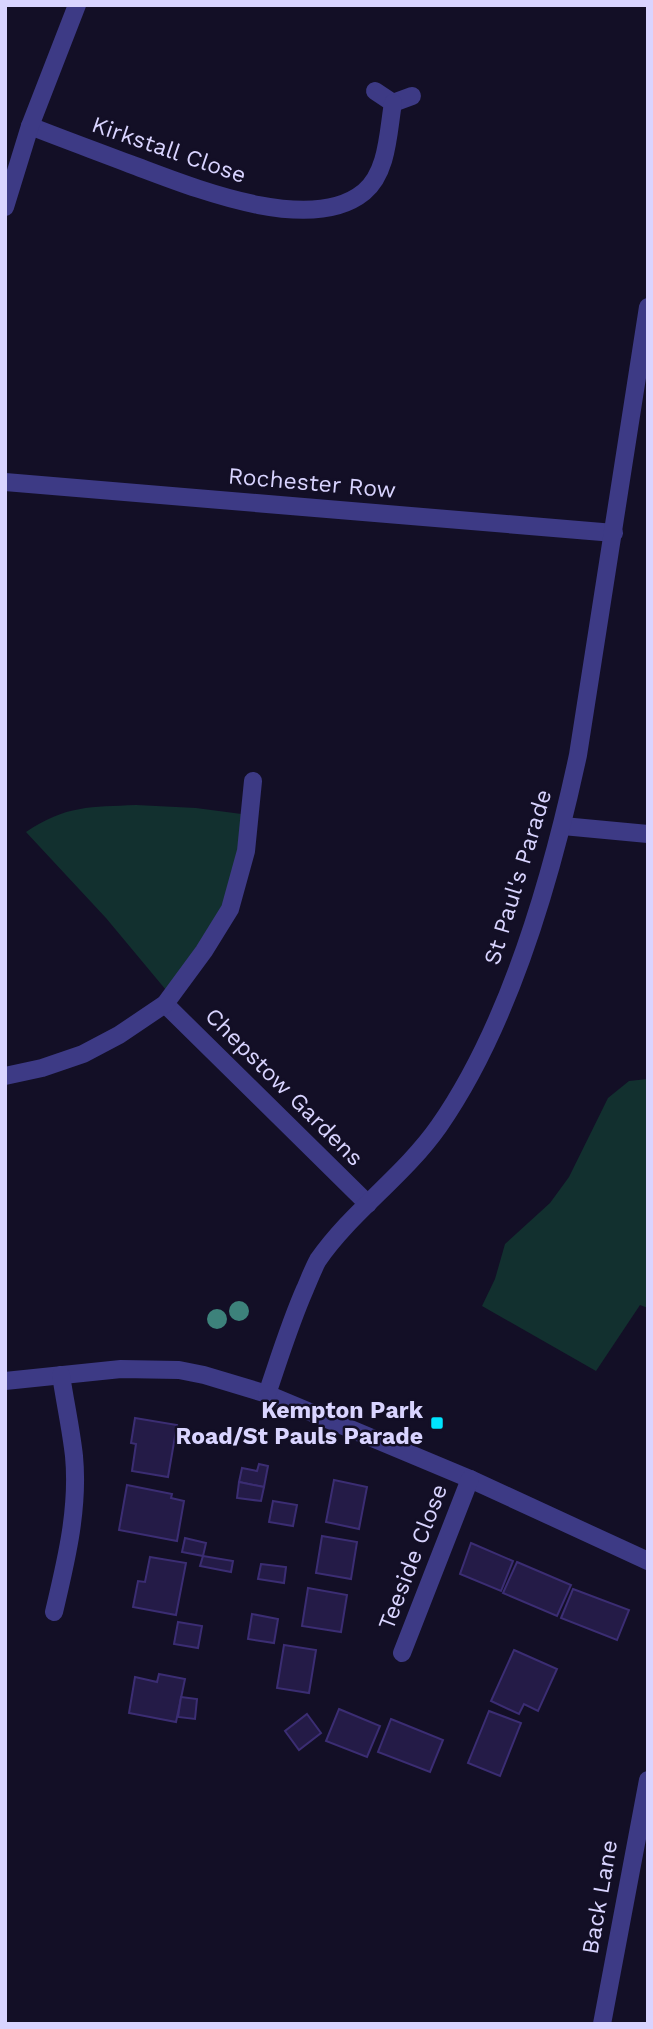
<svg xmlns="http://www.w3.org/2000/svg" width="653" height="2029" viewBox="0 0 653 2029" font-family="'Work Sans',sans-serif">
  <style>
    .green { fill: #12302f }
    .building { fill: #241b47; stroke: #3b2d73; stroke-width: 2 }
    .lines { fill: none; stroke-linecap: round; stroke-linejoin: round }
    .minor { stroke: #3d3a85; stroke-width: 18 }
    .tree { fill: #3d827b }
    .poi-dot { fill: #00e5ff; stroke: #130f26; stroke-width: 2.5 }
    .labels { text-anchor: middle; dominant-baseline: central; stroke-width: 5; stroke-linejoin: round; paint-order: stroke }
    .street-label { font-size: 23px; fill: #d9d4ff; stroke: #130f26 }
    .poi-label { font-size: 23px; font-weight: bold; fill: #d9d4ff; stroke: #130f26; text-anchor: end }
  </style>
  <rect width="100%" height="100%" fill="#130f26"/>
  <g class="green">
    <path d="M136,805L196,808L249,815L238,881L171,996L106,918L26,832C66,805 91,807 136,805Z"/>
    <path d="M648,1079V1308L640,1305L596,1371L482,1306L495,1279L505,1244L550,1203L569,1177L608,1098L629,1081Z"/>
  </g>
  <g class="building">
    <path d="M135,1418L177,1425L168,1477L132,1471L136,1444L131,1443Z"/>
    <path d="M259,1464L268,1466L264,1487L239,1482L242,1468L257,1471Z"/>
    <path d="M334,1480L367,1487L359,1529L326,1522Z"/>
    <path d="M239,1482L264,1487L261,1501L237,1498Z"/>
    <path d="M127,1485L172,1494L171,1498L184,1501L177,1541L119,1530Z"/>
    <path d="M273,1501L297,1505L293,1526L269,1522Z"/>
    <path d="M322,1536L357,1542L351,1579L316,1573Z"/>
    <path d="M185,1538L206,1543L203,1556L182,1552Z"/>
    <path d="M471,1543L513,1561L501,1591L460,1574Z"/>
    <path d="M203,1556L233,1561L231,1572L200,1566Z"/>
    <path d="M150,1557L186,1563L176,1615L133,1607L138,1581L145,1582Z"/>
    <path d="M517,1562L571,1585L557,1616L503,1593Z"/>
    <path d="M261,1564L286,1567L284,1583L258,1579Z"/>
    <path d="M308,1588L347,1595L341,1632L302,1626Z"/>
    <path d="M573,1589L629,1610L617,1640L561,1618Z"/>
    <path d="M252,1614L278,1619L274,1643L248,1639Z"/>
    <path d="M178,1622L202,1626L198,1648L174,1644Z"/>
    <path d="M284,1645L316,1650L309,1693L277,1688Z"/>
    <path d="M514,1650L557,1669L538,1711L524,1704L519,1714L491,1701Z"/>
    <path d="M159,1674L185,1679L176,1722L129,1713L135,1677L157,1682Z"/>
    <path d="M181,1697L197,1699L195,1719L178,1717Z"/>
    <path d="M339,1709L380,1726L367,1757L326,1741Z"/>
    <path d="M489,1711L521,1723L500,1776L468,1763Z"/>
    <path d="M307,1714L321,1733L299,1750L285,1731Z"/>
    <path d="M391,1719L443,1740L430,1772L378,1752Z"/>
  </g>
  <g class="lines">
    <g class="minor">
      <path d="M375,91L393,103L412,96"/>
      <path d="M30,126C63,139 96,151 130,164C187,185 309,237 364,192C388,172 388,132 393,103"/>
      <path d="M5,207L30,126L77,5"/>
      <path d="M5,482L614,533"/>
      <path d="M563,826L648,834"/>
      <path d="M165,1004L368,1204"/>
      <path d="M5,1076L42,1068L83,1054L119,1035L165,1004L204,951L230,909L246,851L253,781"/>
      <path d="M5,1381L121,1369L179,1370L204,1375L267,1394L470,1479L648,1561"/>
      <path d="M267,1394C279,1359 290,1323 305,1289C309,1280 313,1269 318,1260C352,1211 404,1176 439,1126C510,1024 552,876 578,755L648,307"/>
      <path d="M54,1612C66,1561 79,1509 74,1456C71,1429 65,1402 61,1375"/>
      <path d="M402,1653L470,1479"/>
      <path d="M602,2024L648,1780"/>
    </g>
  </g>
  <g class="tree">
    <circle cx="239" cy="1311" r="10"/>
    <circle cx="217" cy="1319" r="10"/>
  </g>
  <rect class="poi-dot" x="430" y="1416" width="14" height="14" rx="3.5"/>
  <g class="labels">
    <g class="street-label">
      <text transform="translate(169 150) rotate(19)">Kirkstall Close</text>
      <text transform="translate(312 483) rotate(5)">Rochester Row</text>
      <text transform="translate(518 877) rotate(-73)">St Paul's Parade</text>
      <text transform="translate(284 1087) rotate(45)">Chepstow Gardens</text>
      <text transform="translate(413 1557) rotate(-69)">Teeside Close</text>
      <text transform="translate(600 1897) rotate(-80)">Back Lane</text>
    </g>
    <g class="poi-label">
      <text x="423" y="1410">Kempton Park<tspan x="423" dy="26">Road/St Pauls Parade</tspan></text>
    </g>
  </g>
  <rect width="653" height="2029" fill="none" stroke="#d9d4ff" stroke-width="14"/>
</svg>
